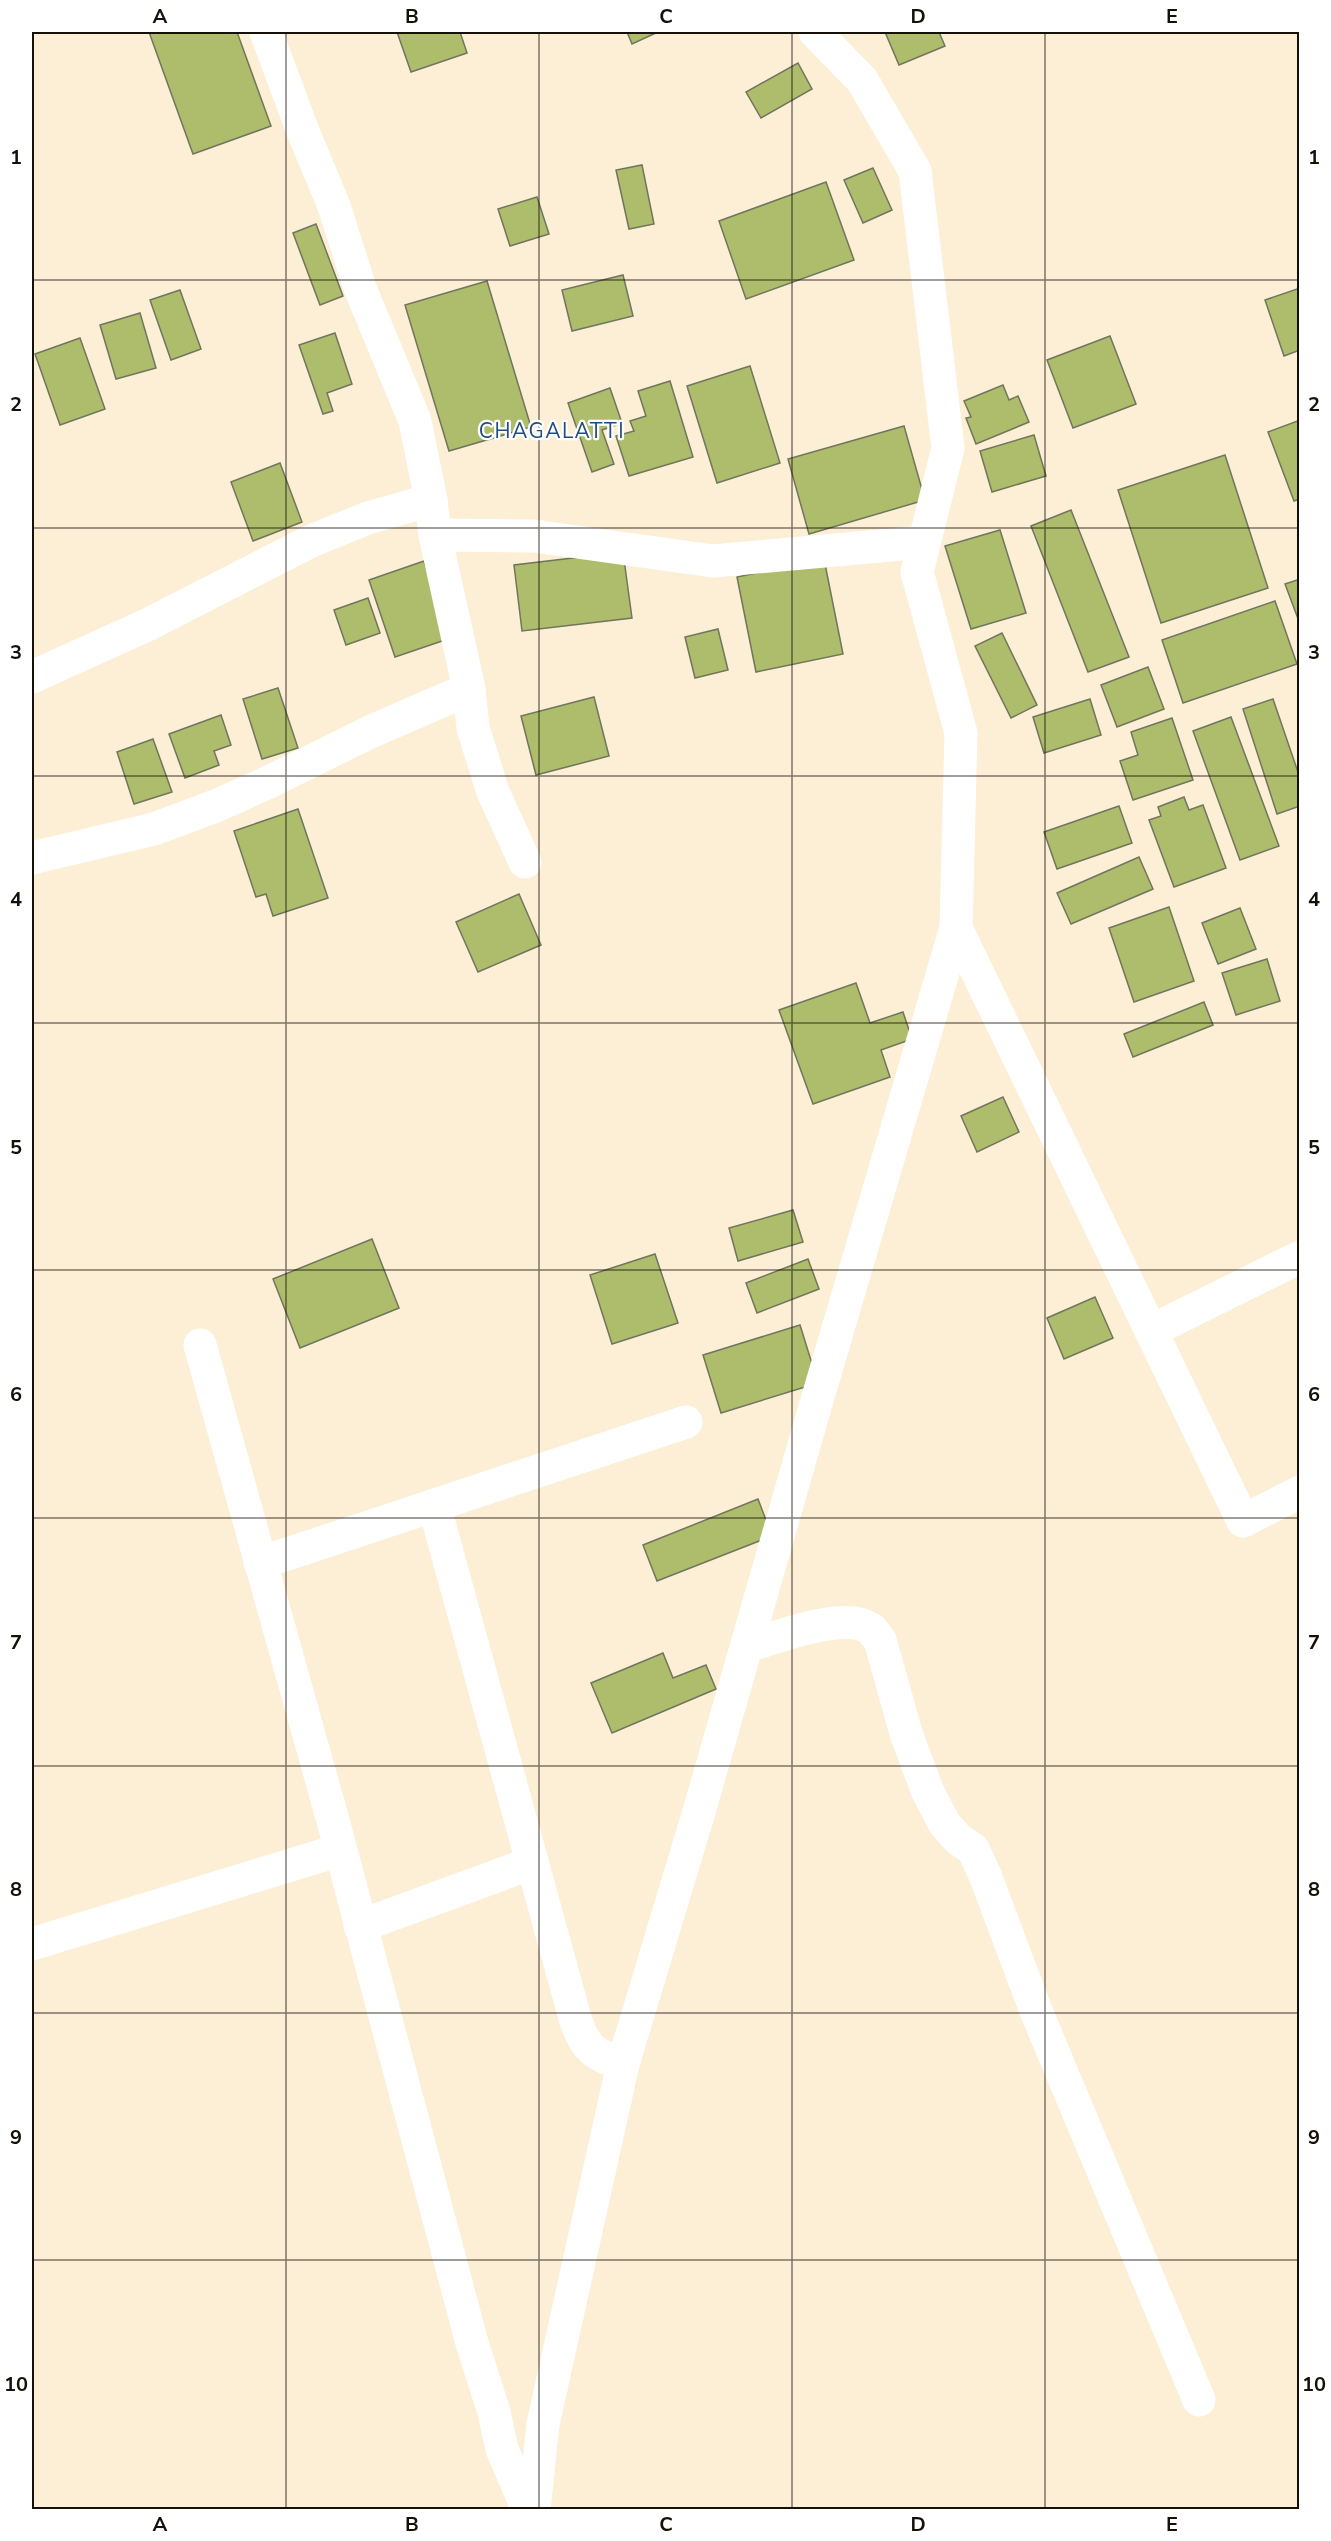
<svg xmlns="http://www.w3.org/2000/svg" width="1331" height="2541" viewBox="0 0 1331 2541" font-family="'Nunito Sans',sans-serif">
  <style>
    .building { fill: #aebd6b; stroke: #70755e; stroke-width: 1.5 }
    .lines { fill: none; stroke-linecap: round; stroke-linejoin: round }
    .minor { stroke: #fff; stroke-width: 33 }
    .grid { fill: none; stroke: #151008; stroke-width: 1.5; stroke-opacity: 0.55 }
    .labels { text-anchor: middle; dominant-baseline: central; stroke-width: 4.5; stroke-linejoin: round; paint-order: stroke }
    .quarter-label { font-size: 21px; letter-spacing: 1.5px; fill: #204e81; stroke: #fff }
    .neatline { fill: none; stroke: #151008; stroke-width: 2 }
    .grid-label { font-size: 20px; text-anchor: middle; font-weight: bold; fill: #151008 }
  </style>
  <rect width="100%" height="100%" fill="#fcefd6"/>
  <g class="building">
    <path d="M149,32H237L271,126L193,154Z"/>
    <path d="M397,32H460L467,53L411,72Z"/>
    <path d="M627,32H658L632,44Z"/>
    <path d="M885,32H939L945,46L899,65Z"/>
    <path d="M798,63L812,89L761,118L746,92Z"/>
    <path d="M642,165L654,224L629,229L616,170Z"/>
    <path d="M873,168L892,210L863,223L844,180Z"/>
    <path d="M826,182L854,260L746,299L719,221Z"/>
    <path d="M537,197L549,234L510,246L498,209Z"/>
    <path d="M316,224L343,296L320,305L293,233Z"/>
    <path d="M623,275L633,316L572,331L562,290Z"/>
    <path d="M487,281L531,427L449,451L405,305Z"/>
    <path d="M1300,288V350L1284,356L1265,300Z"/>
    <path d="M180,290L201,349L171,360L150,300Z"/>
    <path d="M140,313L156,368L116,379L100,325Z"/>
    <path d="M335,333L352,384L327,393L333,411L323,414L299,345Z"/>
    <path d="M1110,336L1136,404L1073,428L1047,360Z"/>
    <path d="M80,338L105,409L60,425L35,354Z"/>
    <path d="M750,366L780,463L717,483L687,386Z"/>
    <path d="M670,381L693,457L629,476L616,436L634,431L630,421L646,416L638,391Z"/>
    <path d="M1003,385L1009,400L1018,396L1029,422L976,444L966,418L971,417L964,401Z"/>
    <path d="M610,388L622,423L602,430L614,464L592,472L568,403Z"/>
    <path d="M1300,420V499L1294,501L1268,432Z"/>
    <path d="M904,426L925,500L809,534L788,459Z"/>
    <path d="M1034,435L1046,476L992,492L980,451Z"/>
    <path d="M1225,455L1268,588L1161,623L1118,490Z"/>
    <path d="M280,463L302,522L253,541L231,482Z"/>
    <path d="M1071,510L1129,657L1088,672L1031,526Z"/>
    <path d="M1000,530L1026,613L971,629L945,546Z"/>
    <path d="M623,552L632,618L522,631L514,565Z"/>
    <path d="M824,559L843,654L756,672L737,577Z"/>
    <path d="M424,561L448,639L395,657L369,580Z"/>
    <path d="M1300,579V624L1285,584Z"/>
    <path d="M368,598L380,633L346,645L334,610Z"/>
    <path d="M1275,601L1297,664L1183,703L1162,640Z"/>
    <path d="M718,629L728,670L695,678L685,637Z"/>
    <path d="M1002,633L1037,705L1011,718L975,646Z"/>
    <path d="M1148,667L1164,709L1117,727L1101,685Z"/>
    <path d="M278,688L298,748L262,759L243,699Z"/>
    <path d="M594,697L609,756L536,775L521,716Z"/>
    <path d="M1090,699L1101,735L1044,753L1033,717Z"/>
    <path d="M1273,699L1300,778V806L1277,814L1243,709Z"/>
    <path d="M221,715L231,745L214,751L219,765L185,778L169,734Z"/>
    <path d="M1231,717L1279,846L1240,860L1193,731Z"/>
    <path d="M1172,718L1193,780L1133,800L1120,761L1138,755L1131,732Z"/>
    <path d="M153,739L172,792L134,804L117,752Z"/>
    <path d="M1184,797L1189,810L1203,805L1226,868L1174,887L1149,820L1161,816L1158,807Z"/>
    <path d="M1119,806L1132,843L1057,869L1044,832Z"/>
    <path d="M298,809L328,898L273,916L266,894L256,897L234,831Z"/>
    <path d="M1139,857L1153,889L1071,924L1057,893Z"/>
    <path d="M519,894L541,945L478,972L456,922Z"/>
    <path d="M1169,907L1194,981L1134,1002L1109,928Z"/>
    <path d="M1240,908L1256,949L1218,964L1202,923Z"/>
    <path d="M1267,959L1280,1001L1236,1015L1222,973Z"/>
    <path d="M856,983L870,1023L903,1012L912,1039L881,1050L890,1077L813,1104L779,1010Z"/>
    <path d="M1204,1002L1213,1025L1133,1057L1124,1034Z"/>
    <path d="M1003,1097L1019,1132L977,1152L961,1116Z"/>
    <path d="M793,1210L803,1242L738,1261L729,1228Z"/>
    <path d="M372,1239L399,1308L300,1348L273,1279Z"/>
    <path d="M655,1254L678,1323L612,1344L590,1275Z"/>
    <path d="M808,1259L819,1289L757,1313L746,1283Z"/>
    <path d="M1095,1297L1113,1338L1064,1359L1047,1318Z"/>
    <path d="M800,1325L818,1383L721,1413L703,1355Z"/>
    <path d="M758,1499L772,1536L657,1581L643,1545Z"/>
    <path d="M663,1653L673,1678L706,1665L716,1689L612,1733L591,1683Z"/>
  </g>
  <g class="lines">
    <g class="minor">
      <path d="M266,32L302,129L334,206L360,288L415,421L431,500L435,535L469,689L473,728L493,792L525,862"/>
      <path d="M435,535L534,536L713,561L924,542"/>
      <path d="M32,677L147,625L311,541L368,518L431,500"/>
      <path d="M32,858L154,829L218,805L269,782L370,732L469,689"/>
      <path d="M956,928L1243,1521L1300,1492"/>
      <path d="M1151,1331L1300,1257"/>
      <path d="M200,1345L335,1828L472,2343L494,2412L502,2449L528,2510"/>
      <path d="M434,1505L575,2018C585,2049 593,2054 623,2064"/>
      <path d="M260,1563L686,1422"/>
      <path d="M747,1646C776,1638 845,1610 871,1629C874,1632 877,1637 880,1640L906,1733L927,1790L944,1823L958,1839L973,1849L985,1875L1036,2011L1199,2400"/>
      <path d="M360,1926L532,1863"/>
      <path d="M32,1944L340,1850"/>
      <path d="M534,2510L543,2424L623,2064L698,1815L815,1407L956,928L961,733L917,572L948,448L915,171L862,80L815,32"/>
    </g>
  </g>
  <path class="grid" d="M286,32V2510M539,32V2510M792,32V2510M1045,32V2510M32,280H1300M32,528H1300M32,776H1300M32,1023H1300M32,1270H1300M32,1518H1300M32,1766H1300M32,2013H1300M32,2260H1300"/>
  <g class="labels">
    <g class="quarter-label">
      <text x="552" y="431">CHAGALATTI</text>
    </g>
  </g>
  <rect width="1331" height="2541" fill="none" stroke="#ffffff" stroke-width="66"/>
  <rect x="33" y="33" width="1265" height="2475" class="neatline"/>
  <g class="grid-label">
    <text x="160" y="23">A</text>
    <text x="412" y="23">B</text>
    <text x="666" y="23">C</text>
    <text x="918" y="23">D</text>
    <text x="1172" y="23">E</text>
    <text x="16" y="164">1</text>
    <text x="1314" y="164">1</text>
    <text x="16" y="411">2</text>
    <text x="1314" y="411">2</text>
    <text x="16" y="659">3</text>
    <text x="1314" y="659">3</text>
    <text x="16" y="906">4</text>
    <text x="1314" y="906">4</text>
    <text x="16" y="1154">5</text>
    <text x="1314" y="1154">5</text>
    <text x="16" y="1401">6</text>
    <text x="1314" y="1401">6</text>
    <text x="16" y="1649">7</text>
    <text x="1314" y="1649">7</text>
    <text x="16" y="1896">8</text>
    <text x="1314" y="1896">8</text>
    <text x="16" y="2144">9</text>
    <text x="1314" y="2144">9</text>
    <text x="16" y="2391">10</text>
    <text x="1314" y="2391">10</text>
    <text x="160" y="2531">A</text>
    <text x="412" y="2531">B</text>
    <text x="666" y="2531">C</text>
    <text x="918" y="2531">D</text>
    <text x="1172" y="2531">E</text>
  </g>
</svg>
